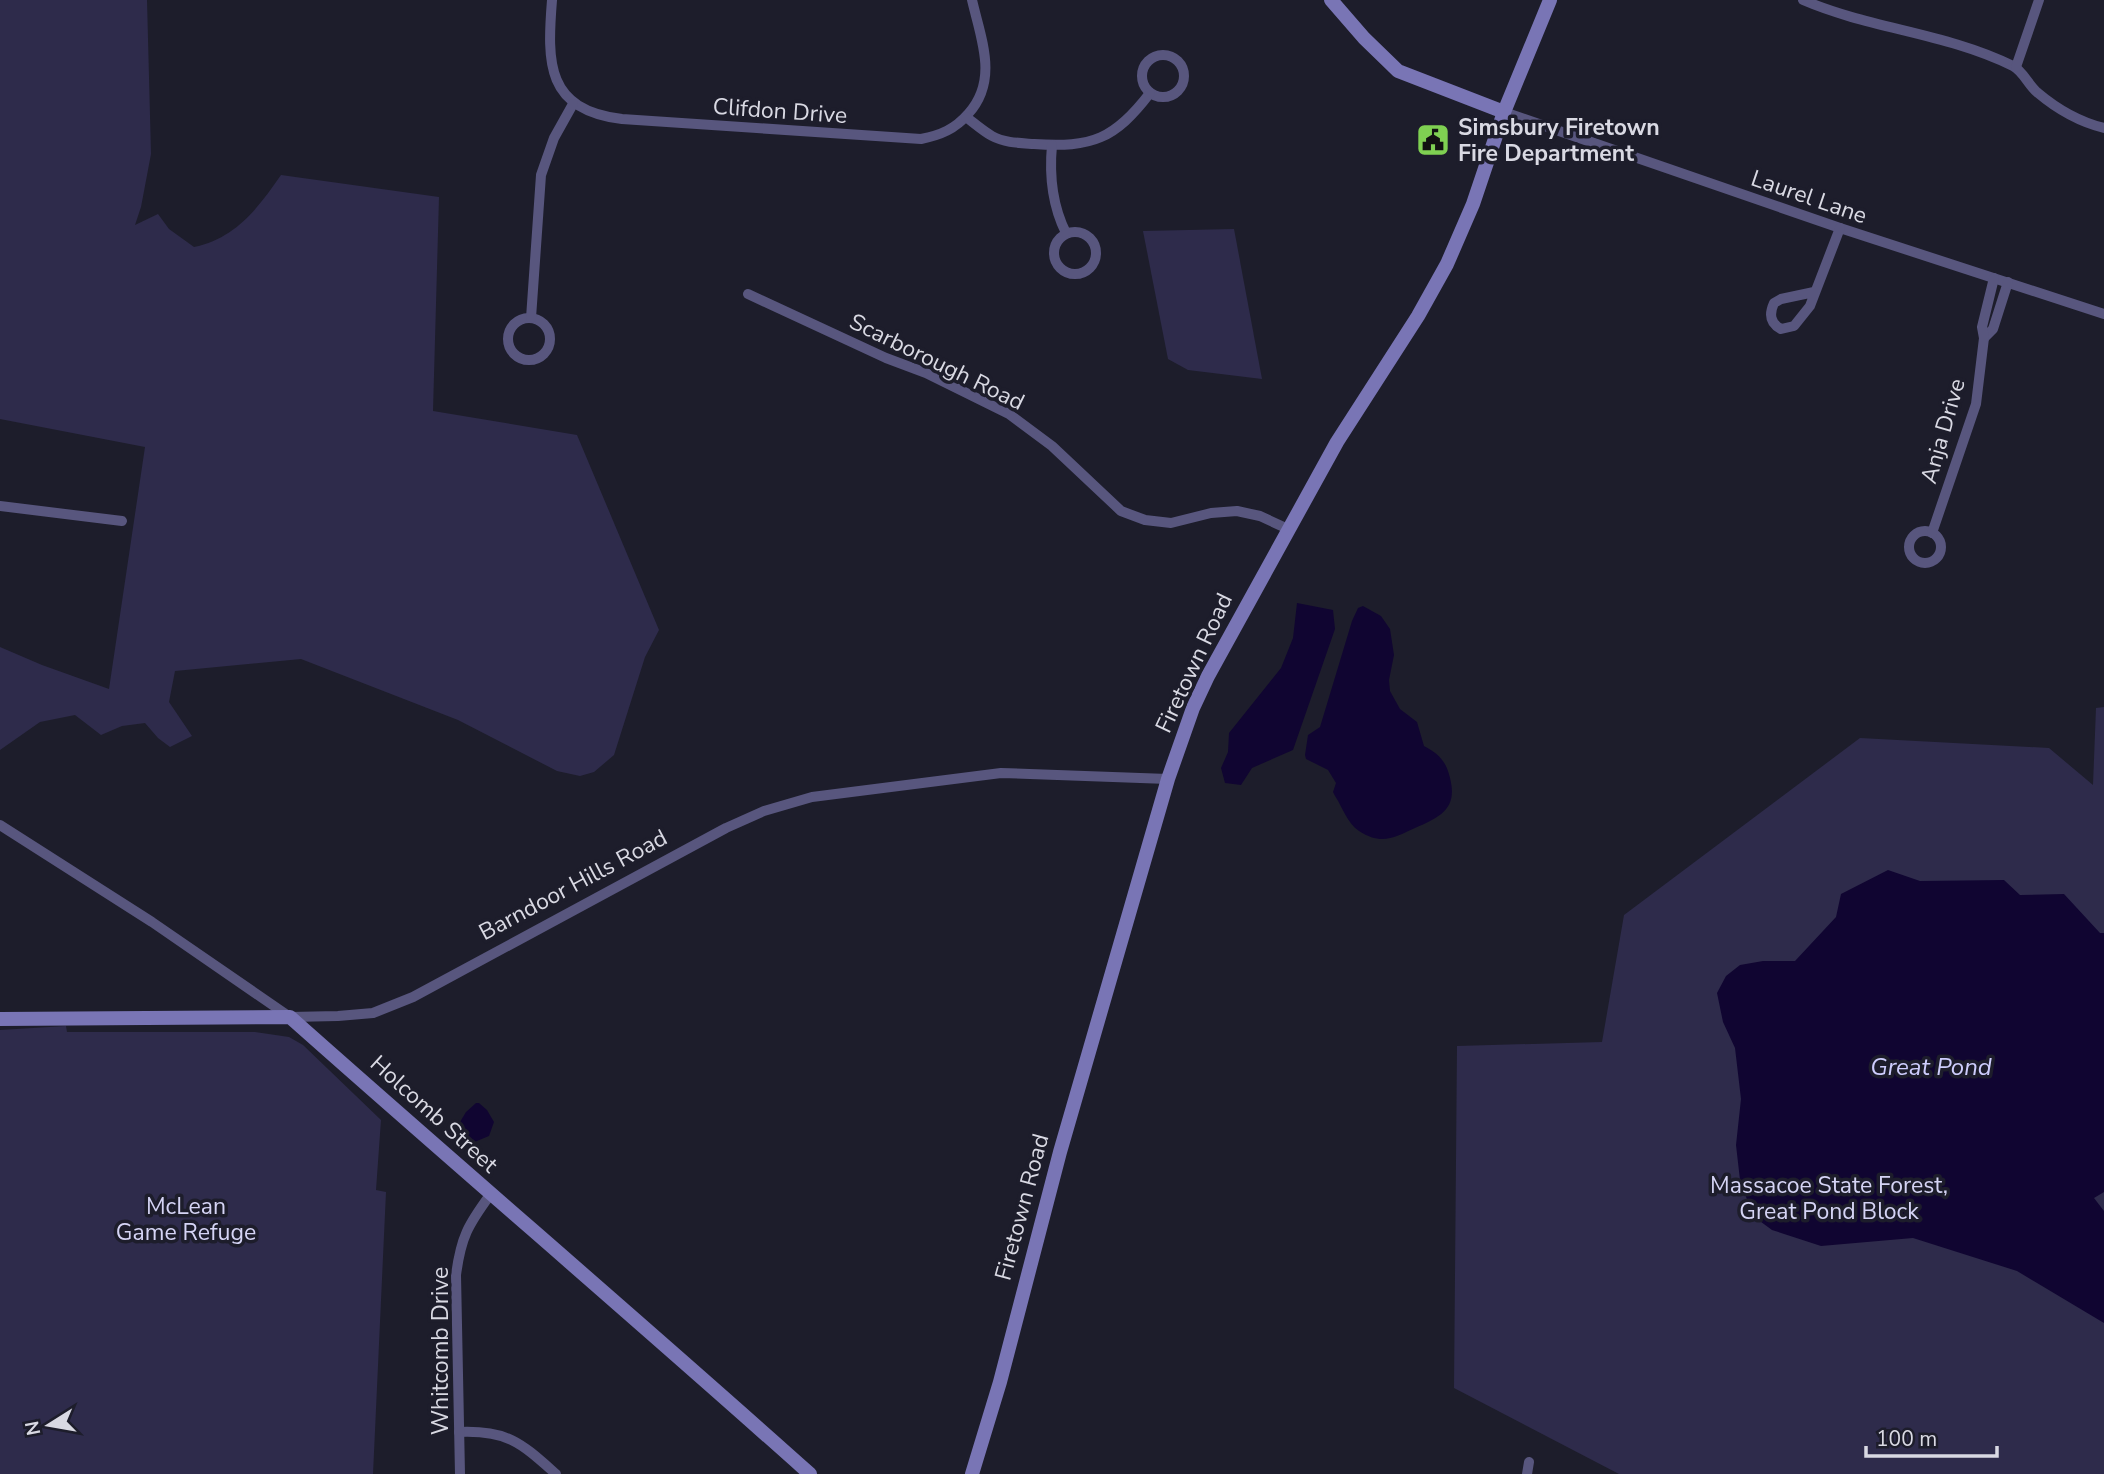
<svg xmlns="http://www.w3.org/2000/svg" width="2104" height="1474" viewBox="0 0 2104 1474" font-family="'Nunito Sans',sans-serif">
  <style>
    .green { fill: #2e2b4b }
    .water { fill: #100531 }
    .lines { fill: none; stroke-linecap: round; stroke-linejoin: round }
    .street { stroke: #58567e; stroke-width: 10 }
    .secondary { stroke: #7975b5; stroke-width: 14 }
    .labels { text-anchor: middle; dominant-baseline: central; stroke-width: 7; stroke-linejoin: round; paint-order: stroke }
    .street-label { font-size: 23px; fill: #d9d9e3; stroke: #1d1d2b }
    .poi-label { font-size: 23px; font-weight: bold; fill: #d9d9e3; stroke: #1d1d2b; text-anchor: start }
    .park-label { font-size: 23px; fill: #d5d4f5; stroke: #1d1d2b }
    .water-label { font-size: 24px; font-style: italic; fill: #cecdfd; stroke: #1d1d2b }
  </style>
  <rect width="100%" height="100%" fill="#1d1d2b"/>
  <g class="green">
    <path d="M0,0H147L151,154L141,207L135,225L158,214L169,229L194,247C236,238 258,208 281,175L439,197L433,411L577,435L659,630L645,657L614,755L594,772L580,776L557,771L458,720L301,659L175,671L169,702L192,736L170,747L158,738L145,723L122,726L101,735L75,715L40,722L0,750V647L42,665L109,689L145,447L0,419Z"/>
    <path d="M1234,229L1262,379L1188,370L1168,359L1143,231Z"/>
    <path d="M2104,707V1474H1619L1454,1388L1457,1046L1602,1042L1624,915L1860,738L2049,748L2093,785L2096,708Z"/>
    <path d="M66,1026L67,1032H255L289,1037L303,1045L381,1120L376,1190L386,1192L373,1474H0V1030Z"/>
  </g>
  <g class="water">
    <path d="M1297,603L1333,610L1335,629L1293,750L1252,768L1241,785L1225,783L1221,768L1228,752L1229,733L1281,668L1293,638Z"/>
    <path d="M1363,606L1381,616L1390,629L1394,655L1389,680L1390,691L1400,709L1417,722L1424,746C1439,754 1446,761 1450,778C1458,809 1440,817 1415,828C1395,837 1382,846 1359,831C1347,823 1343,808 1335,796L1333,792L1336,783L1328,770L1306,759L1305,755L1308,735L1320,727L1352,621L1358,608Z"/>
    <path d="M1888,870L1920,881L2004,880L2020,895L2064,894L2100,933H2104V1192L2094,1198L2104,1211V1323L2017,1271L1913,1238L1821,1246L1772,1230L1753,1216L1740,1180L1736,1145L1741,1099L1735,1048L1723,1022L1717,993L1726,976L1740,965L1763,961H1795L1836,917L1841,894Z"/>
    <path d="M476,1103H479L487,1110L494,1122L489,1136L472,1143L459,1137L457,1127L466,1112Z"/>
  </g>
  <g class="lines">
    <g class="street">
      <path d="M552,0C547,63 546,110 622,119L921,139C941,135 955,129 968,114C999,80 981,39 972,0"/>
      <path d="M1803,0C1870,29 1947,33 2013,66C2023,71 2029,86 2038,93C2057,109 2080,122 2104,128"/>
      <circle cx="1163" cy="76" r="21"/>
      <path d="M2016,67L2039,0"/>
      <path d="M1504,112L1840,228L2104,314"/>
      <path d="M966,117C974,123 983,131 992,136C1005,143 1020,143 1034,144C1092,148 1115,139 1150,93"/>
      <path d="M1052,145C1049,177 1052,205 1066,233"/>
      <circle cx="1075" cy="253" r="21"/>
      <path d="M1814,292L1781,299L1774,303C1769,314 1770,323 1781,329L1794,326L1810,306L1840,228"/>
      <path d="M748,294L886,358L926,373L1009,414L1052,446L1121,511L1145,520L1171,523L1211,513L1237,511L1260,516L1288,529"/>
      <circle cx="529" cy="339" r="21"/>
      <path d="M531,318L541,175L554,138L573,104"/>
      <path d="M1984,338L1993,329L2008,282"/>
      <path d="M0,506L122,521"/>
      <circle cx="1925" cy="547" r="16"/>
      <path d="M1932,533L1976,404L1984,338L1982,327L1994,278"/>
      <path d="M0,825L152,922L290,1017L338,1016L373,1013L413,997L726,828L764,811L812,797L1001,773L1168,779"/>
      <path d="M459,1432C508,1430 521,1443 556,1474"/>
      <path d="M460,1474L456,1275C461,1237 468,1225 490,1195"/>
      <path d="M1527,1474L1529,1462"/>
    </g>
    <g class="secondary">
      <path d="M1331,0L1364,38L1398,71L1504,112"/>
      <path d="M0,1019L290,1017C462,1170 638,1320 810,1474"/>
      <path d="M972,1474L1000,1382L1060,1152L1168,779L1193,708L1208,676L1337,442L1418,316L1447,264L1473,204L1504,112L1550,0"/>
    </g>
  </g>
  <defs>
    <symbol id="civic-square" viewBox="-11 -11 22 22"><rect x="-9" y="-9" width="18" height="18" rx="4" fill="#7fd052" stroke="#1d1d2b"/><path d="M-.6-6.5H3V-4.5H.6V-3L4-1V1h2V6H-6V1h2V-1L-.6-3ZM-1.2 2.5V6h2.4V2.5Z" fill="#111"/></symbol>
  </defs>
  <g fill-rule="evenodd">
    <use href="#civic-square" x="1414" y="121" width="38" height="38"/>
  </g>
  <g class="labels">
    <g class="street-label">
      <text transform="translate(780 111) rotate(4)">Clifdon Drive</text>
      <text transform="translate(1809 197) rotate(19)">Laurel Lane</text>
      <text transform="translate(937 362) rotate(26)">Scarborough Road</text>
      <text transform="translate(1943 431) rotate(-74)">Anja Drive</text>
      <text transform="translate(1194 663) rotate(-65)">Firetown Road</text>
      <text transform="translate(573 885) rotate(-28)">Barndoor Hills Road</text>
      <text transform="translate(434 1114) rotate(42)">Holcomb Street</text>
      <text transform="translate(1022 1207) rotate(-75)">Firetown Road</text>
      <text transform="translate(440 1351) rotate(-90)">Whitcomb Drive</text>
    </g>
    <g class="poi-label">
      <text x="1458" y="127">Simsbury Firetown<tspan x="1458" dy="26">Fire Department</tspan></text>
    </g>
    <g class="park-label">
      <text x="1829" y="1185">Massacoe State Forest,<tspan x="1829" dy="26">Great Pond Block</tspan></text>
      <text x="186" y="1206">McLean<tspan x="186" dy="26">Game Refuge</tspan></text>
    </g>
    <g class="water-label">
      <text x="1931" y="1067">Great Pond</text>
    </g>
  </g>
  <g transform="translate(49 1425) rotate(259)" stroke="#1d1d2b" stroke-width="5" paint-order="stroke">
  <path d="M0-5L12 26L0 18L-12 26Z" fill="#d9d9e3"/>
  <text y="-10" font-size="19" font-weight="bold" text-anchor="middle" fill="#d9d9e3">N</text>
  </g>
  <path d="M1866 1446v10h131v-10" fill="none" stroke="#d9d9e3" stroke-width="3.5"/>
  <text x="1876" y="1446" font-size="21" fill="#d9d9e3" stroke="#1d1d2b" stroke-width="5" paint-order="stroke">100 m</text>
</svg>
